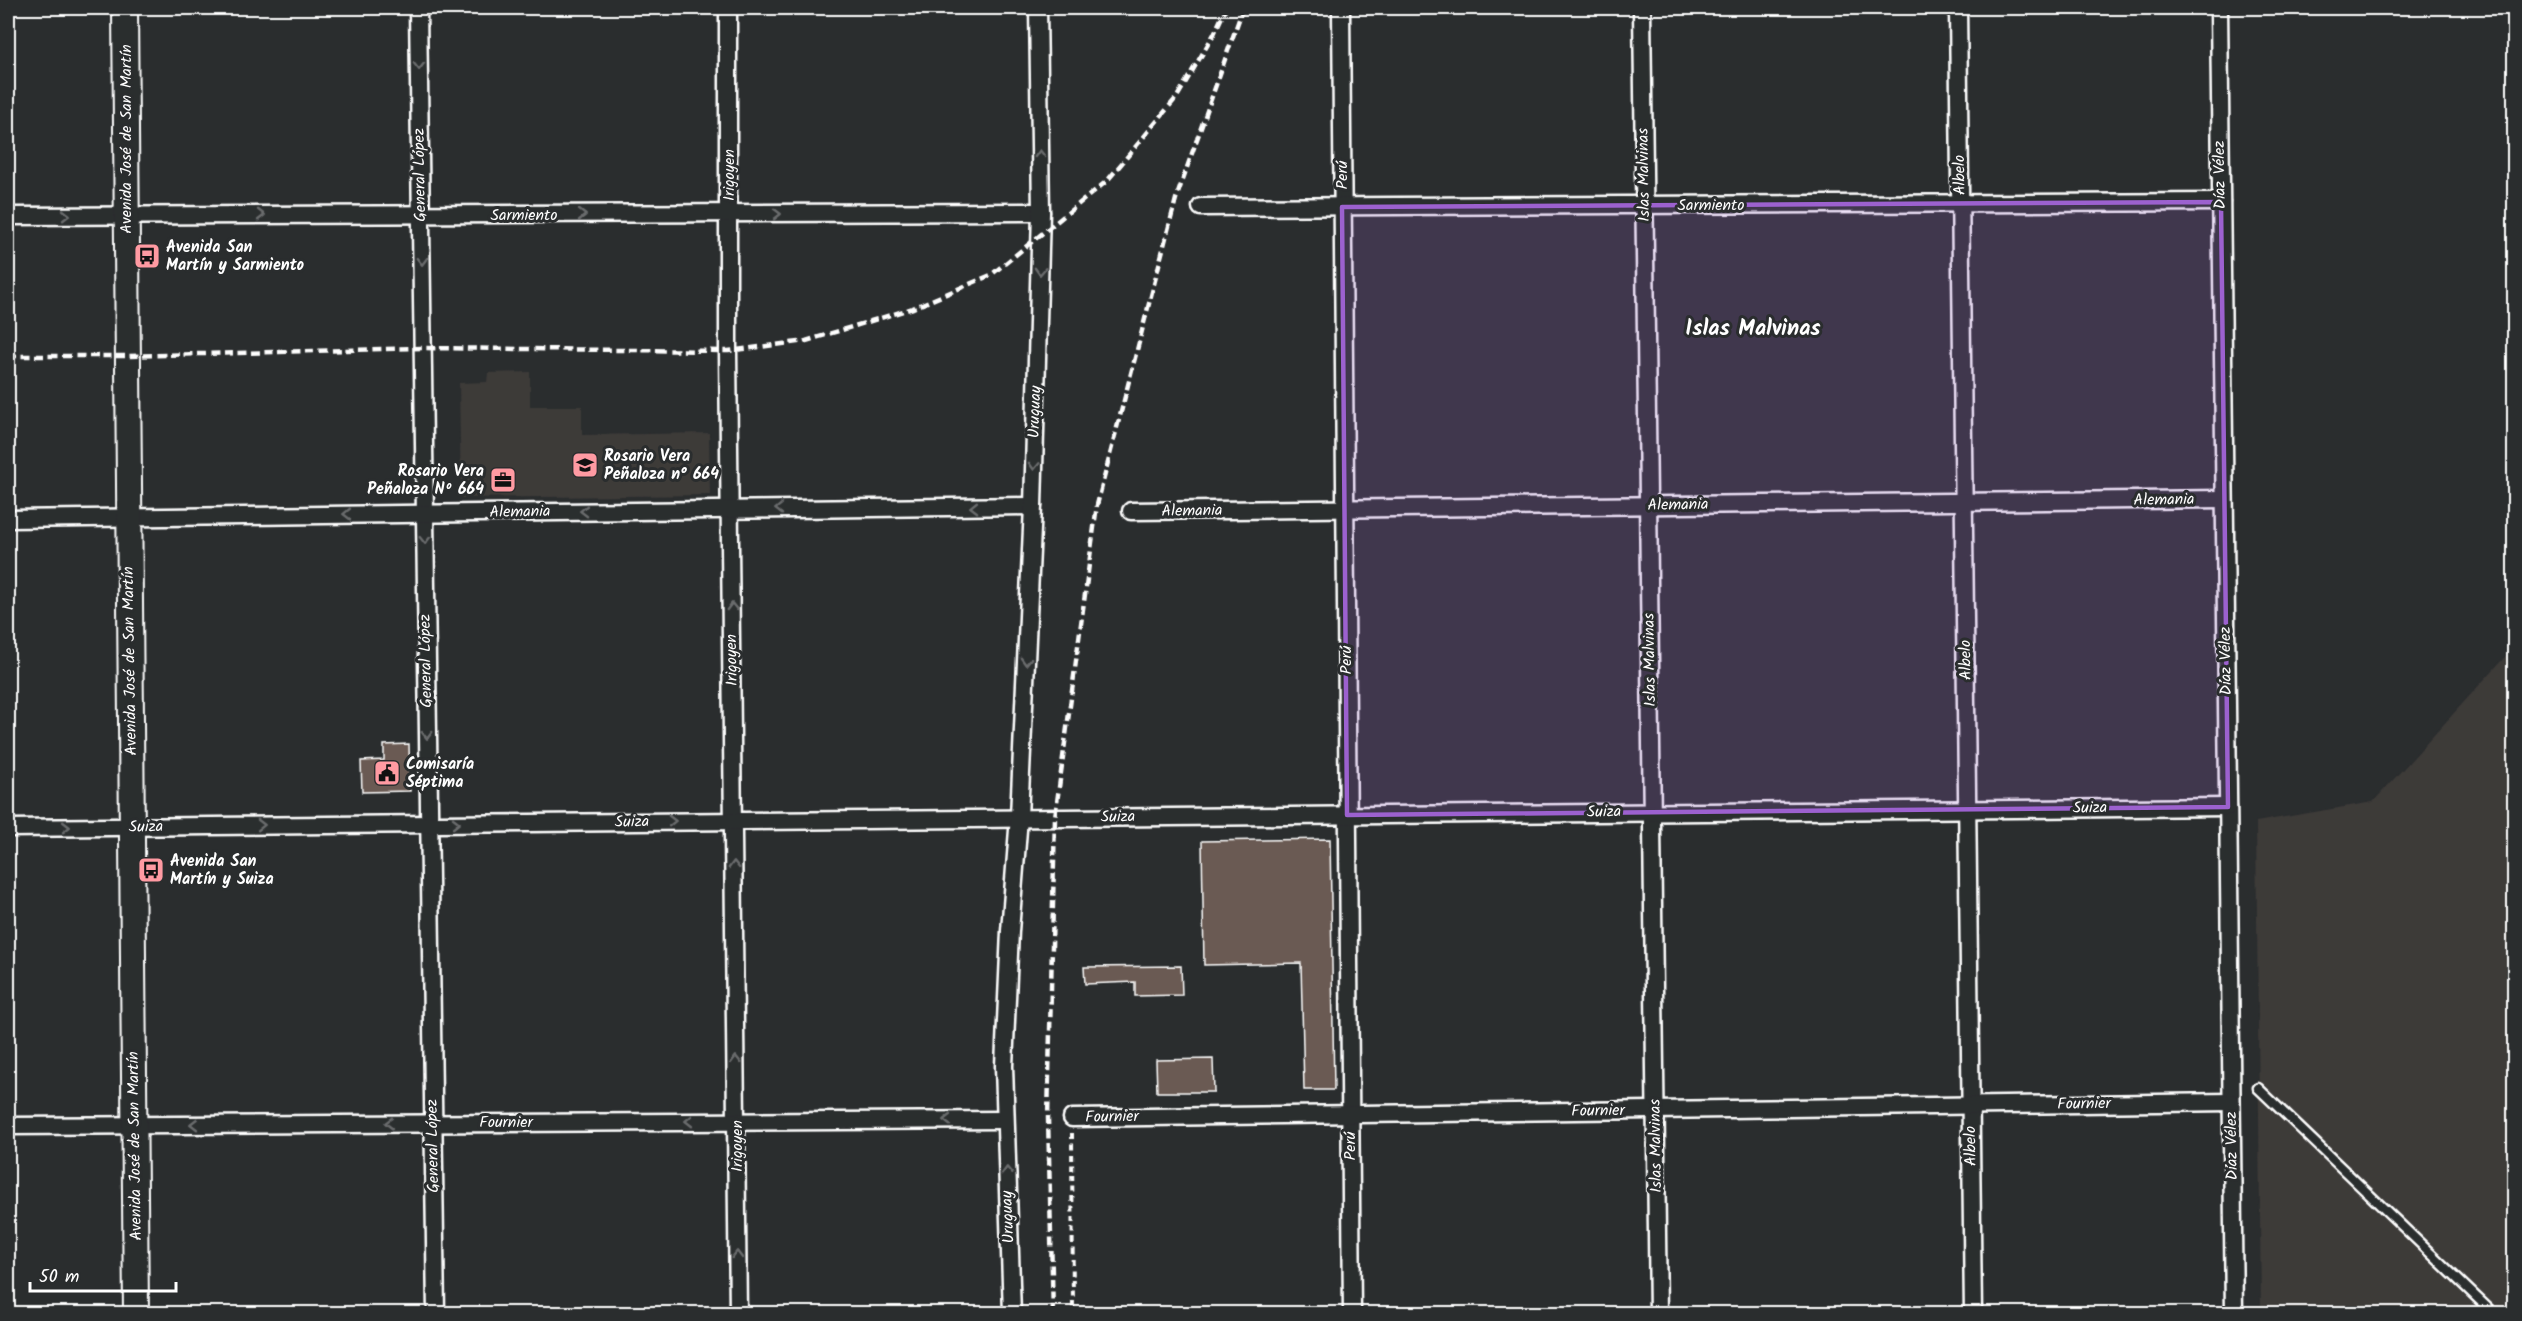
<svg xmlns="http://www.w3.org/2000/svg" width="2522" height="1321" viewBox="0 0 2522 1321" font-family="Kalam,sans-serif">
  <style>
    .built { fill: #3d3a39 }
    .building { fill: #6a5a52; stroke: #fff; stroke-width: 1.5 }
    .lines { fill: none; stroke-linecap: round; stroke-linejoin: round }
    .service-casing { stroke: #fff; stroke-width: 13 }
    .minor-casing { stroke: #fff; stroke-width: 21 }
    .secondary-casing { stroke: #fff; stroke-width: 28 }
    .path { stroke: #fff; stroke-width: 4; stroke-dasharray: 6 4.5; stroke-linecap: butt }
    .service { stroke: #2a2d2e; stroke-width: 8 }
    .minor { stroke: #2a2d2e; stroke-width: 16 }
    .secondary { stroke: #2a2d2e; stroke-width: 24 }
    .rail { stroke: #fff; stroke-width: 4.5; stroke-dasharray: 9 4.5; stroke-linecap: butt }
    .oneway { stroke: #6a6c6d }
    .marked { fill: #9c61cf; fill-opacity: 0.2; stroke: #9c61cf; stroke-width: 4.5; stroke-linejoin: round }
    .labels { text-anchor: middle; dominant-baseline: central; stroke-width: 6; stroke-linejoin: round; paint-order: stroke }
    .street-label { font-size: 16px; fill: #fff; stroke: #2a2d2e }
    .poi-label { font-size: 16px; font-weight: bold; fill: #fff; stroke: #2a2d2e; text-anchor: start }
    .district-label { font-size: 22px; font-weight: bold; fill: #fff; stroke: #2a2d2e }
  </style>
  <rect width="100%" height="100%" fill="#2a2d2e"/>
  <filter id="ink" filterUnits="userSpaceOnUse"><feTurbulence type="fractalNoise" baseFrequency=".0167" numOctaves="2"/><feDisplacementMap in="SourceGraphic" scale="12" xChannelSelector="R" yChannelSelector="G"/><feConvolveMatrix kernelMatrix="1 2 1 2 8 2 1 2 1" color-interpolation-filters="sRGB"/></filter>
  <g filter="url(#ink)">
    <g class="built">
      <path d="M530,372V406H582V435L709,433L710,495L461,498L459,383L487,382L488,373Z"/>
      <path d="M2514,647V1313H2261L2256,822L2373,802Z"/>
    </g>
    <g class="building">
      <path d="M409,744L410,791L362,792L361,761L384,760V745Z"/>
      <path d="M1330,839L1334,1090H1304L1301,963L1204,965L1202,841Z"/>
      <path d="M1181,966L1182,995L1135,996V982L1085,984L1084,967Z"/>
      <path d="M1213,1059L1214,1092H1157L1156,1060Z"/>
    </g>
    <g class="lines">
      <defs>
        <path id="service" d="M2258,1088L2494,1314"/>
        <g id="minor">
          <path d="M418,8L436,1314"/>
          <path d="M728,8V351L738,1314"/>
          <path d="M1341,8L1352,1314"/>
          <path d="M1642,8L1658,1314"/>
          <path d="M1958,8L1973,1314"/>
          <path d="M2219,8L2234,1314"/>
          <path d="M1201,207L2221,202"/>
          <path d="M8,216L1041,212"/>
          <path d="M1131,511L2224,499"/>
          <path d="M8,519L1033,506"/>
          <path d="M8,828L2228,807"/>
          <path d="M1072,1118L2231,1102"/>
          <path d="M8,1126L1005,1120"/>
          <path d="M1012,1314L1004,1066L1010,931L1019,817L1033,506L1041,212L1038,8"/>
        </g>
        <path id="secondary" d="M125,8L136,1314"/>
      </defs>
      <use href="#service" class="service-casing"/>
      <use href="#minor" class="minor-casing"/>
      <use href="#secondary" class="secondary-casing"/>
      <path class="path" d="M1072,1133L1073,1314"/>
      <use href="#service" class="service"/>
      <use href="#minor" class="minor"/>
      <use href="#secondary" class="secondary"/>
      <g class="rail">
        <path d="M8,356H128L422,348L728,351L806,341L913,308L991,275L1107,181L1177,97L1214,34L1226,8"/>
        <path d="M1053,1314L1048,1118L1055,817L1097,505L1176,199L1243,8"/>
      </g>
    </g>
    <defs><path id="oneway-chevron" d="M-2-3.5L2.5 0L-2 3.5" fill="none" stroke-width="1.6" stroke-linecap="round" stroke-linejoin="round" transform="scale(1.5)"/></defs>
    <g class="oneway">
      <use href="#oneway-chevron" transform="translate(419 66) rotate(89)"/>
      <use href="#oneway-chevron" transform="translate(1040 154) rotate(-91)"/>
      <use href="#oneway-chevron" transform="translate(777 214)"/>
      <use href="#oneway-chevron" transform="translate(66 215)"/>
      <use href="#oneway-chevron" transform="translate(261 215)"/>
      <use href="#oneway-chevron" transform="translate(582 215)"/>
      <use href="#oneway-chevron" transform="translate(422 261) rotate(89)"/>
      <use href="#oneway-chevron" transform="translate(1040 271) rotate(92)"/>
      <use href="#oneway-chevron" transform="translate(1034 466) rotate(92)"/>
      <use href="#oneway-chevron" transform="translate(974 507) rotate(179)"/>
      <use href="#oneway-chevron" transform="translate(779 509) rotate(179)"/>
      <use href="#oneway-chevron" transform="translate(584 511) rotate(179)"/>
      <use href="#oneway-chevron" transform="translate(347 514) rotate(179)"/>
      <use href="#oneway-chevron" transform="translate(425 540) rotate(89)"/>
      <use href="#oneway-chevron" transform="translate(732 607) rotate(-91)"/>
      <use href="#oneway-chevron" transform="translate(1026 661) rotate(92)"/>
      <use href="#oneway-chevron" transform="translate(427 735) rotate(89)"/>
      <use href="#oneway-chevron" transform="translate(672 821) rotate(-1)"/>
      <use href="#oneway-chevron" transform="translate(456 823) rotate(-1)"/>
      <use href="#oneway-chevron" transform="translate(261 825) rotate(-1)"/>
      <use href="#oneway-chevron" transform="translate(66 827)"/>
      <use href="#oneway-chevron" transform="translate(734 865) rotate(-91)"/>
      <use href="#oneway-chevron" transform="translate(736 1060) rotate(-91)"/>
      <use href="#oneway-chevron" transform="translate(947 1120) rotate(180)"/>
      <use href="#oneway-chevron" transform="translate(689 1121) rotate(180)"/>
      <use href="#oneway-chevron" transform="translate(389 1123) rotate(180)"/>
      <use href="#oneway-chevron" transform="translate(194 1124) rotate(180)"/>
      <use href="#oneway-chevron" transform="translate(1007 1171) rotate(-92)"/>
      <use href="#oneway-chevron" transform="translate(737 1255) rotate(-90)"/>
    </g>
  </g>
  <path class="marked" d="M2221,202L2228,807L1347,815L1342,207Z"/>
  <defs>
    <symbol id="bus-square" viewBox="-11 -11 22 22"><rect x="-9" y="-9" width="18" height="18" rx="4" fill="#ff9aa2" stroke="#2a2d2e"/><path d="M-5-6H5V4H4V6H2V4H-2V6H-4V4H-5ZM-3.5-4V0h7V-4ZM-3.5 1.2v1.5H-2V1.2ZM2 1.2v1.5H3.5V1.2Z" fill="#111"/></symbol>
    <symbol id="school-square" viewBox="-11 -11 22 22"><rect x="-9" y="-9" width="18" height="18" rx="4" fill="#ff9aa2" stroke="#2a2d2e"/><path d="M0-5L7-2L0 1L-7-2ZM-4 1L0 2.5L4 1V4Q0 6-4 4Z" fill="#111"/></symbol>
    <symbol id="office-square" viewBox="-11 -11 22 22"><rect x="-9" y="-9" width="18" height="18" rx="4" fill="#ff9aa2" stroke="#2a2d2e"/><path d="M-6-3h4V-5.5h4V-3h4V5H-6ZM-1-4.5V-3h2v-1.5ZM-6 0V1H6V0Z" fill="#111"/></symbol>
    <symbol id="civic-square" viewBox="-11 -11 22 22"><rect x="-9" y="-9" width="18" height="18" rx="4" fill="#ff9aa2" stroke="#2a2d2e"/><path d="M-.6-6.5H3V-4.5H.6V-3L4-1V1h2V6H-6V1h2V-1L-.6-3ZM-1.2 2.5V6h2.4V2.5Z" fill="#111"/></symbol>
  </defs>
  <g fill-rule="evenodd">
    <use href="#bus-square" x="132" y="241" width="30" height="30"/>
    <use href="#school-square" x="570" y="450" width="30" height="30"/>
    <use href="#office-square" x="488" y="465" width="30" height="30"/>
    <use href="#civic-square" x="372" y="758" width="30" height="30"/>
    <use href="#bus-square" x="136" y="855" width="30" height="30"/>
  </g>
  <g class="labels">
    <g class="street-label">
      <text transform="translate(126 139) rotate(-90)">Avenida José de San Martín</text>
      <text transform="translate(420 175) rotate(-91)">General López</text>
      <text transform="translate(729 175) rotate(-90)">Irigoyen</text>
      <text transform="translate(1342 175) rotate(-90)">Perú</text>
      <text transform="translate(1644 175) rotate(-91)">Islas Malvinas</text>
      <text transform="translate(1960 175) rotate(-91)">Albelo</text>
      <text transform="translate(2220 175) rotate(-91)">Díaz Vélez</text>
      <text x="1711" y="205">Sarmiento</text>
      <text x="524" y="215">Sarmiento</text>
      <text transform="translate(1035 412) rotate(-88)">Uruguay</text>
      <text transform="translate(2164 500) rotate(-1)">Alemania</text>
      <text transform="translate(1678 505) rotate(-1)">Alemania</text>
      <text transform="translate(1192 511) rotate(-1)">Alemania</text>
      <text transform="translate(520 512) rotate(-1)">Alemania</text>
      <text transform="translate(732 660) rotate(-91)">Irigoyen</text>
      <text transform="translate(1346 660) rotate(-90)">Perú</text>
      <text transform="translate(1650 660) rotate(-91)">Islas Malvinas</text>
      <text transform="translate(1966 660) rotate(-91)">Albelo</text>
      <text transform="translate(130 661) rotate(-91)">Avenida José de San Martín</text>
      <text transform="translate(426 661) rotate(-91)">General López</text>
      <text transform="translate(2226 661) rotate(-91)">Díaz Vélez</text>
      <text transform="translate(2090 808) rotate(-1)">Suiza</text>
      <text transform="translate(1604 812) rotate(-1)">Suiza</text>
      <text transform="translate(1118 817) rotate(-1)">Suiza</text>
      <text transform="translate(632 822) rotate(-1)">Suiza</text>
      <text transform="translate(146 827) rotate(-1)">Suiza</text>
      <text transform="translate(2084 1104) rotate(-1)">Fournier</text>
      <text transform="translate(1598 1111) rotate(-1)">Fournier</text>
      <text transform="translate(1112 1117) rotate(-1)">Fournier</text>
      <text x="506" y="1122">Fournier</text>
      <text transform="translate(135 1146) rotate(-91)">Avenida José de San Martín</text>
      <text transform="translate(433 1146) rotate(-91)">General López</text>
      <text transform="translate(737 1146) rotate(-90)">Irigoyen</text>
      <text transform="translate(1350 1146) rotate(-90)">Perú</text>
      <text transform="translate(1656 1146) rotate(-91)">Islas Malvinas</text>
      <text transform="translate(1971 1146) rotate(-91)">Albelo</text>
      <text transform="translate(2232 1146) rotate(-91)">Díaz Vélez</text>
      <text transform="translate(1008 1217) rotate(-92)">Uruguay</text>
    </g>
    <g class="poi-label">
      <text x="166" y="247">Avenida San<tspan x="166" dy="18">Martín y Sarmiento</tspan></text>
      <text x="604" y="456">Rosario Vera<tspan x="604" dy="18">Peñaloza n° 664</tspan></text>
      <text x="484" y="471" text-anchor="end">Rosario Vera<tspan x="484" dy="18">Peñaloza Nº 664</tspan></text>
      <text x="406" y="764">Comisaría<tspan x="406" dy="18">Séptima</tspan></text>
      <text x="170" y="861">Avenida San<tspan x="170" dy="18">Martín y Suiza</tspan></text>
    </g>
    <g class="district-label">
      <text x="1753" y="329">Islas Malvinas</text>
    </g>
  </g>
  <rect width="2522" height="1321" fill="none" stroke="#2a2d2e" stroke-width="30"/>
  <rect x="15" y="15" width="2492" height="1291" fill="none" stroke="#fff" stroke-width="2" filter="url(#ink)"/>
  <path d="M30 1282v9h146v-9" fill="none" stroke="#ffffff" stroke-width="3"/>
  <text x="39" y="1282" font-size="18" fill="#ffffff" stroke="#2a2d2e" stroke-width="4.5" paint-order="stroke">50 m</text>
</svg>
